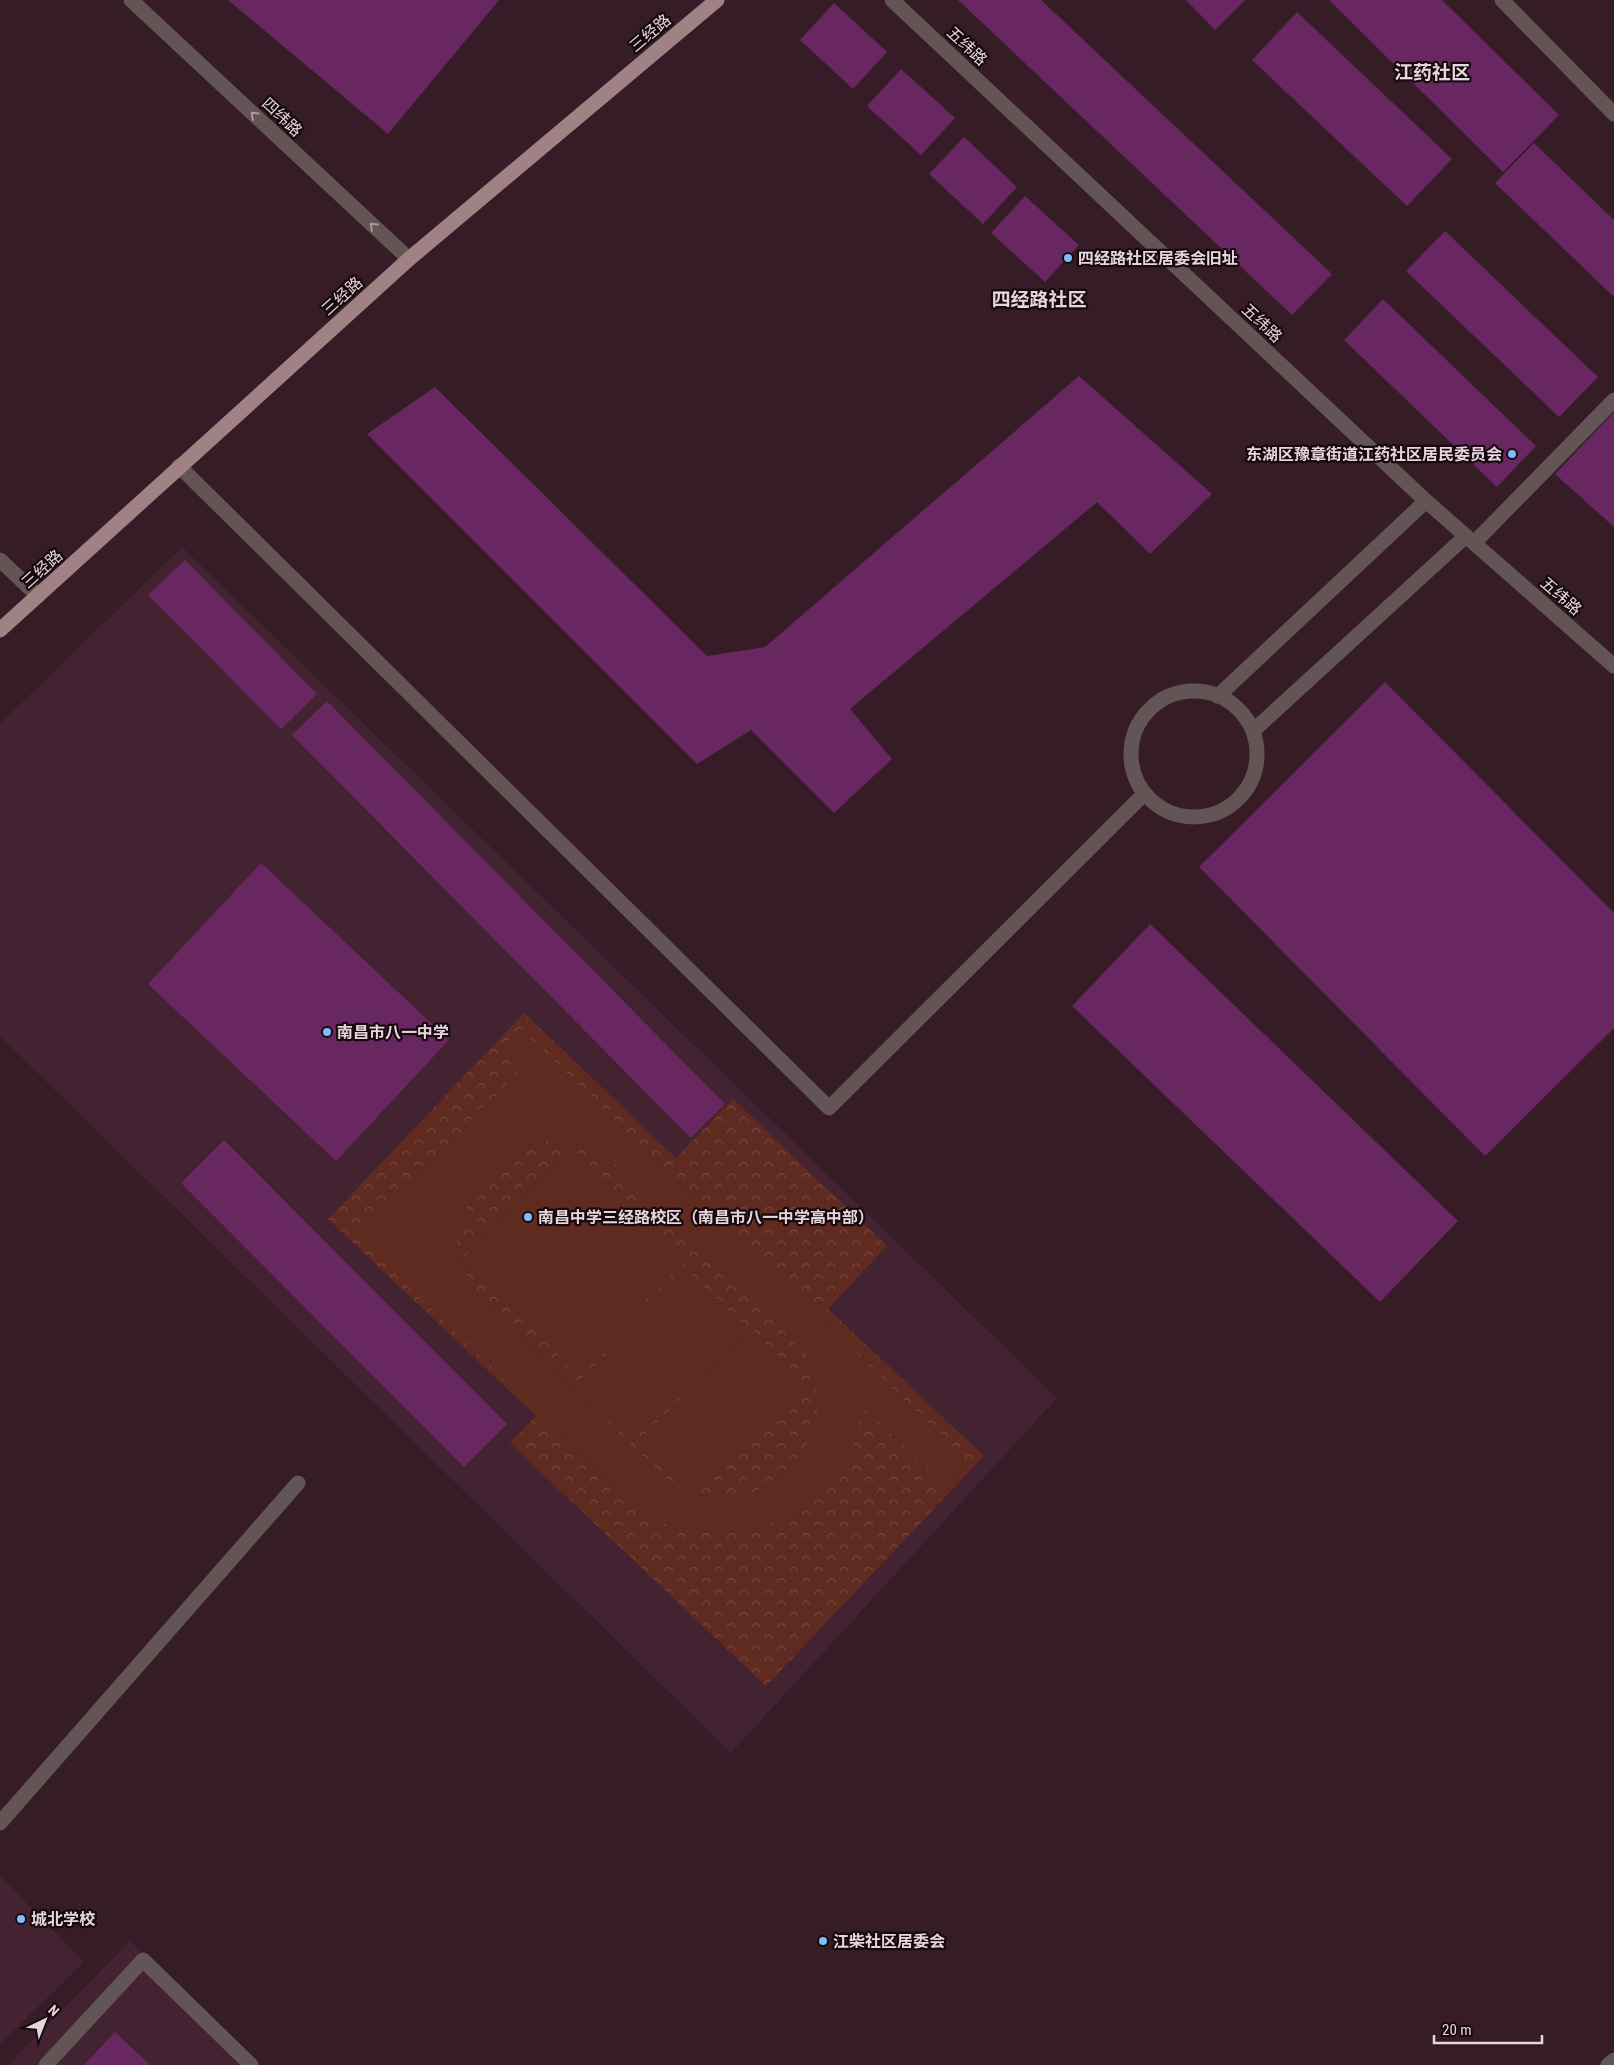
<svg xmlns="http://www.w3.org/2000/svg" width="1614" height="2065" viewBox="0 0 1614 2065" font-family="'Roboto Condensed','Noto Sans SC',sans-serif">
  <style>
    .built { fill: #432331 }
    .park { fill: url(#park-crowns) }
    .pitch { fill: #5f2a1f; fill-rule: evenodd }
    .building { fill: #682761 }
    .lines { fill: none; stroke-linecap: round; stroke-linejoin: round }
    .minor { stroke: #635455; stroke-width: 15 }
    .major { stroke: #a08184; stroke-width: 15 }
    .oneway { stroke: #ac9b9f }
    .poi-dot { fill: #82bcfa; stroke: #160a0f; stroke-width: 2 }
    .labels { text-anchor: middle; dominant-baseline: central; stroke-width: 4.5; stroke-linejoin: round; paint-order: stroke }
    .street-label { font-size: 16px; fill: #e7d5dc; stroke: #160a0f }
    .poi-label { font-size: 16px; font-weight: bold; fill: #e7d5dc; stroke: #160a0f; text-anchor: start }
    .quarter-label { font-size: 19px; font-weight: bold; fill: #e7d5dc; stroke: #160a0f }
  </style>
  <defs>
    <pattern id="park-crowns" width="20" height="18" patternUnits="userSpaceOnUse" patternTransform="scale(1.25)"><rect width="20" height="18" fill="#5f2a1f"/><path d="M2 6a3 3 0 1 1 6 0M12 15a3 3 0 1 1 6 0" fill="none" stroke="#76483f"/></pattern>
  </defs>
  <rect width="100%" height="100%" fill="#351c27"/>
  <g class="built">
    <path d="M182,547L1057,1398L731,1753L0,1036V724Z"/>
    <path d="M0,1876L84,1962L0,2044Z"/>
    <path d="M130,1941L255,2065H8Z"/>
  </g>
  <path class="park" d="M524,1013L676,1158L733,1099L887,1246L828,1309L984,1456L766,1686L510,1443L536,1416L328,1219Z"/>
  <g class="pitch">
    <path d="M521,1029L969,1462L946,1486L861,1405L853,1447L834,1485L790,1520L712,1534L652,1521L358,1238L521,1069L501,1049ZM546,1141L582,1144L610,1159L806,1354C812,1374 820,1396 817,1418C817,1422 814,1428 812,1432C796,1475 742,1512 696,1494L805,1383L750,1328L641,1439L695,1493L674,1486L481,1299L469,1284L457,1244L461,1220L474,1193L488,1172L519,1149Z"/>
    <path d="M572,1148L627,1203L517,1313L462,1259Z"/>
    <path d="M630,1207L685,1261L575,1372L520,1317Z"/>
    <path d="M688,1271L744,1326L634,1436L579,1381Z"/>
  </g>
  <g class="building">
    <path d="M228,0H499L388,134Z"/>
    <path d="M958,0H1041L1332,274L1292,315Z"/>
    <path d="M1186,0H1245L1215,30Z"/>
    <path d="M1329,0H1442L1559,115L1503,172Z"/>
    <path d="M834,3L887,52L853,89L800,40Z"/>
    <path d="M1297,12L1452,159L1407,206L1252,60Z"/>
    <path d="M901,69L955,118L921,155L867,106Z"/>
    <path d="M964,137L1017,187L983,224L929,174Z"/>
    <path d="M1534,143L1614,220V297L1495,183Z"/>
    <path d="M1025,196L1079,245L1045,282L991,233Z"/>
    <path d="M1445,231L1598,377L1559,417L1406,271Z"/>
    <path d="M1383,299L1536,446L1497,487L1344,340Z"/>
    <path d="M1079,376L1212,494L1150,554L1097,502L850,709L892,759L834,813L751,730L697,764L367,434L435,387L707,656L765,647Z"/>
    <path d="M1614,412V527L1555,474Z"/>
    <path d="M185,560L317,694L281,729L148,595Z"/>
    <path d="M1385,682L1614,913V1028L1485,1156L1199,867Z"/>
    <path d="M327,701L725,1104L691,1138L292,735Z"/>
    <path d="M261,863L449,1040L336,1161L148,984Z"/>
    <path d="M1150,924L1458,1221L1380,1302L1072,1006Z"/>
    <path d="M224,1140L507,1424L464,1467L181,1183Z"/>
    <path d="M115,2032L150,2065H84Z"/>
  </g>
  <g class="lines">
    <g class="minor">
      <path d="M131,0L409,259"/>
      <path d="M892,0L1426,501L1614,666"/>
      <path d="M1502,0L1614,114"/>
      <path d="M179,466L829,1108L1144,794"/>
      <path d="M1474,543L1614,400"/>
      <path d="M0,560L38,596"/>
      <circle cx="1194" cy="754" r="63"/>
      <path d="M1218,696L1426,501"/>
      <path d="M1253,731L1466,536"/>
      <path d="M0,1823L298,1483"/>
      <path d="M46,2065L143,1960L251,2065"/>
      <path d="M1608,2065L1614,2060"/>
    </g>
    <path class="major" d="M0,630L409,259L717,0"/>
  </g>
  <defs><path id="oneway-chevron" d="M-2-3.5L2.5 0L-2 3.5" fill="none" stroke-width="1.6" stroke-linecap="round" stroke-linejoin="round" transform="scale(1.25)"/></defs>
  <g class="oneway">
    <use href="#oneway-chevron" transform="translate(254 115) rotate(-137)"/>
    <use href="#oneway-chevron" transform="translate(373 226) rotate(-137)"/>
  </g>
  <g class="poi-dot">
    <circle cx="1068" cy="258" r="5"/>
    <circle cx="1512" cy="454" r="5"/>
    <circle cx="327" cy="1032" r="5"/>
    <circle cx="528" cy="1217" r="5"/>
    <circle cx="21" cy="1919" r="5"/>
    <circle cx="823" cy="1941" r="5"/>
  </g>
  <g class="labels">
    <g class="street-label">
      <text transform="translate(650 33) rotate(-40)">三经路</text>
      <text transform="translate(967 46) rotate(43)">五纬路</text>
      <text transform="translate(282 117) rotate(43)">四纬路</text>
      <text transform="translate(342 296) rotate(-42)">三经路</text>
      <text transform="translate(1262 323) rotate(43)">五纬路</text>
      <text transform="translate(42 569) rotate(-42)">三经路</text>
      <text transform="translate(1561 596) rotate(41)">五纬路</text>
    </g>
    <g class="poi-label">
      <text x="1078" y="258">四经路社区居委会旧址</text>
      <text x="1502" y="454" text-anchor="end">东湖区豫章街道江药社区居民委员会</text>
      <text x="337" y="1032">南昌市八一中学</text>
      <text x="538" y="1217">南昌中学三经路校区（南昌市八一中学高中部）</text>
      <text x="31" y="1919">城北学校</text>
      <text x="833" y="1941">江柴社区居委会</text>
    </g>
    <g class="quarter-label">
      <text x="1432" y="72">江药社区</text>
      <text x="1039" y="299">四经路社区</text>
    </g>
  </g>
  <g transform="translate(45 2020) rotate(43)" stroke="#160a0f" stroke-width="4" paint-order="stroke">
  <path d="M0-4L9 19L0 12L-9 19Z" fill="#e7d5dc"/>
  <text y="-8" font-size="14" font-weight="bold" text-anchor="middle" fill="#e7d5dc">N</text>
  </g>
  <path d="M1434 2035v8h108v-8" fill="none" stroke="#e7d5dc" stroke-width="2.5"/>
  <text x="1442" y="2035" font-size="15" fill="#e7d5dc" stroke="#160a0f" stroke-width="4" paint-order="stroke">20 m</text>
</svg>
